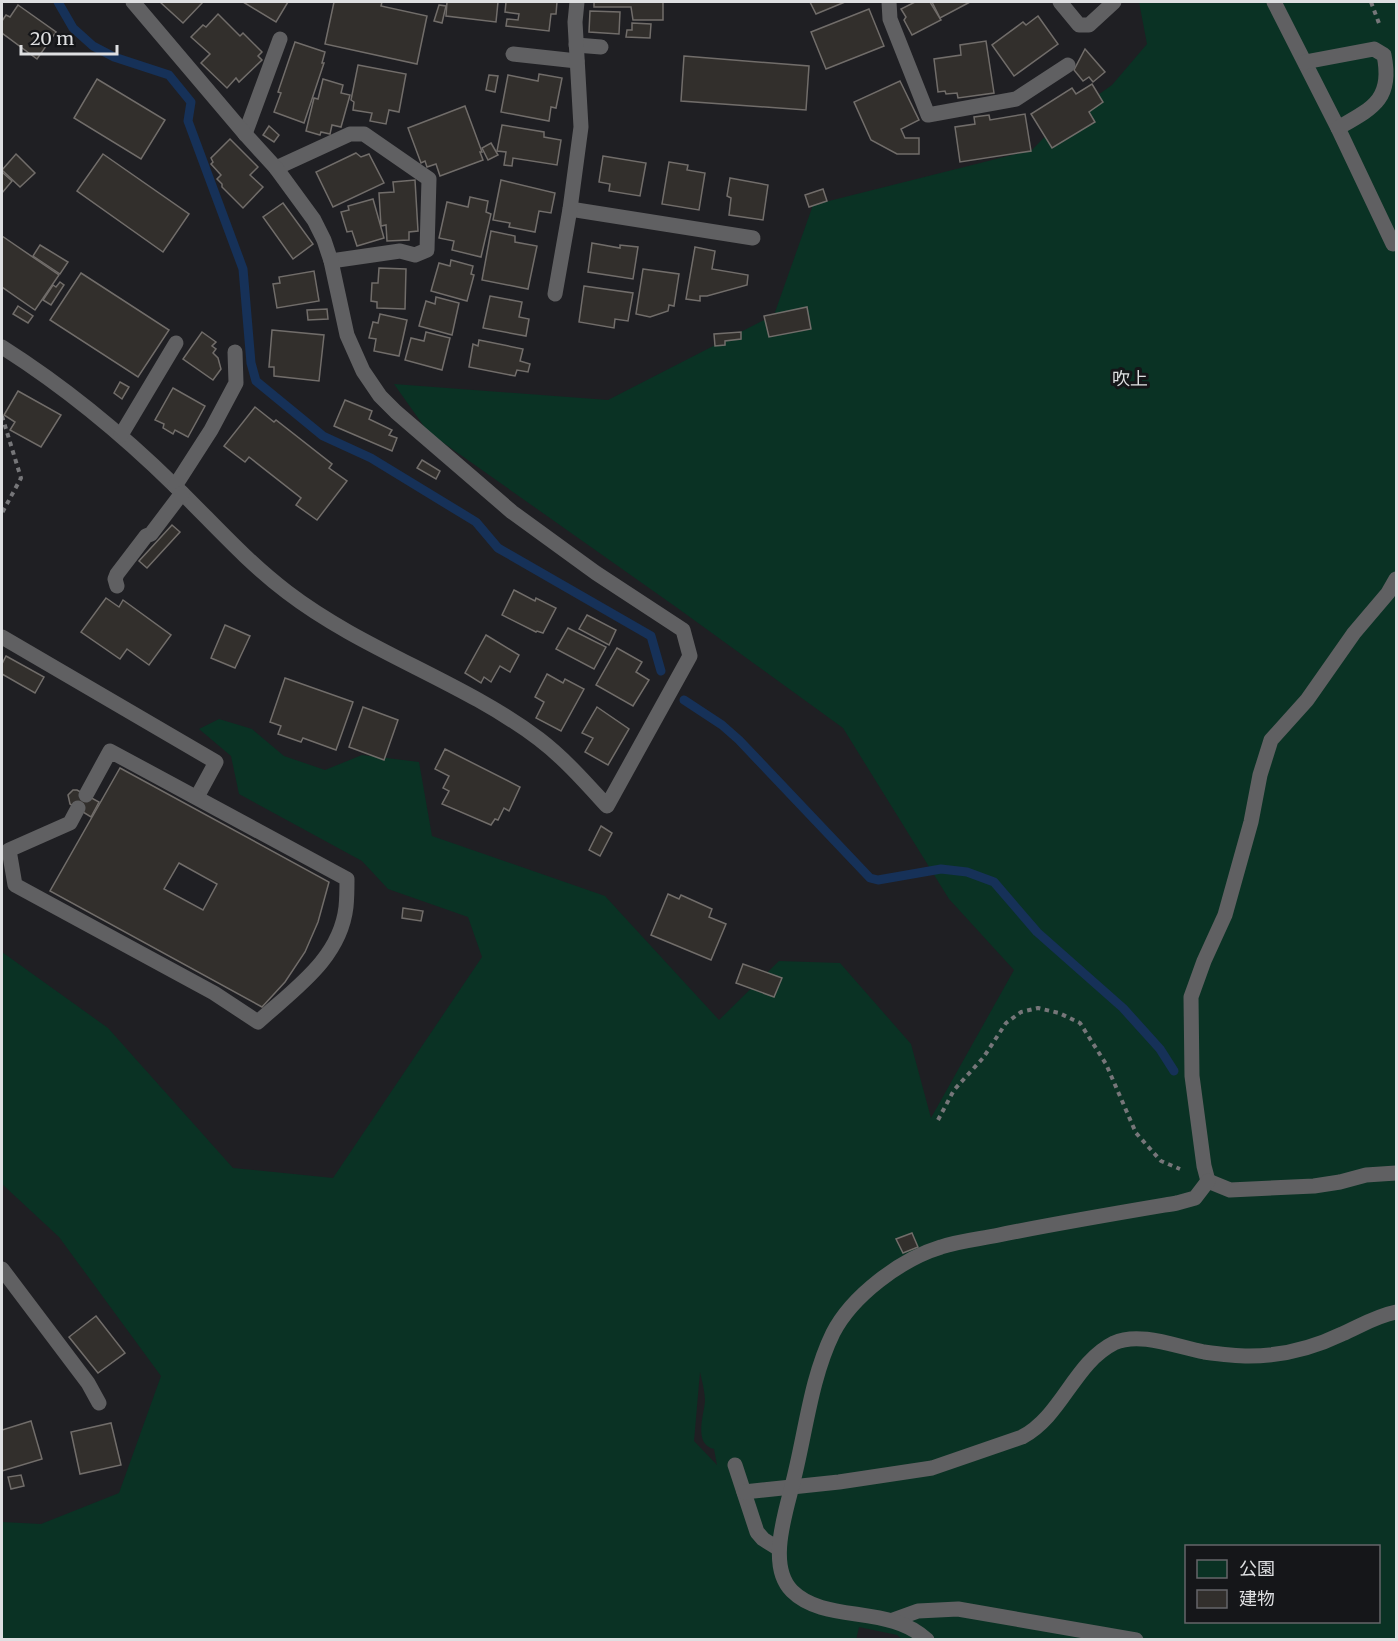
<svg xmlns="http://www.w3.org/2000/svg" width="1398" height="1641" viewBox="0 0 1398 1641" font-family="Merriweather,'Noto Sans JP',serif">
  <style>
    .green { fill: #0a3224; fill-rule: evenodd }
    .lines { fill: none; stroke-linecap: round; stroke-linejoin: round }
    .stream { stroke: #163158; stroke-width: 9 }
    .building { fill: #322f2c; stroke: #716d6a; stroke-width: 1.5; fill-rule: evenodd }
    .path { stroke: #767679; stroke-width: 4; stroke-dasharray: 4.5 4.5; stroke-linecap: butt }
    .service { stroke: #606062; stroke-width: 15 }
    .labels { text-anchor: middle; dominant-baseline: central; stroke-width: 6; stroke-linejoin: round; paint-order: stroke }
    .neighbourhood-label { font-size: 18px; fill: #dedfe1; stroke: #151619 }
  </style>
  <rect width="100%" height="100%" fill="#1f1f23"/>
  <path class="green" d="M1139,2H1396V1639L903,1640L897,1635L859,1627L856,1640L2,1639V1522L41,1524L119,1493L161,1376L59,1237L2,1184V952L108,1028L233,1168L333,1178L482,957L468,917L388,889L362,861L239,794L231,756L199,729L219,719L252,729L284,756L325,770L362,755L419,762L432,836L605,896L719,1020L779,961L840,963L911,1044L931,1118L1014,970L949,899L843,728L676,607L428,432L394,384L608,400L774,315L813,205L1032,150L1057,124L1112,85L1147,44ZM700,1372C702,1381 705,1392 705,1401C704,1415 693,1444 714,1449L717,1465L694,1441ZM1186,1546H1378V1622H1186Z"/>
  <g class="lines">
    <g class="stream">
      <path d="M58,2L73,28L93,46L114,57L169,75L191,102L188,121L243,269L251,363L256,381L323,436L371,458L476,522L498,548L651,636L661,671"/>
      <path d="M684,700L722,725L739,740L870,878L878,880L941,869L967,872L994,882L1037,932L1123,1008L1160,1049L1174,1071"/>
    </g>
  </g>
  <g class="building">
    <path d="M160,2H203L183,23Z"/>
    <path d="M243,2H288L276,22Z"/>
    <path d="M334,2H382L381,6L427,16L417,64L325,44Z"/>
    <path d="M447,2H498L496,22L446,16Z"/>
    <path d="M506,2H557L556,14H551L549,31L506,26L507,19L518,20L519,14L505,12Z"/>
    <path d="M594,2H663V20H633L631,7H594Z"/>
    <path d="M810,2H845L816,14Z"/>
    <path d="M915,2H930L941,20L912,35L904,20L906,17L901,9Z"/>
    <path d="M932,2H970L940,18Z"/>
    <path d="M18,5L56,32L37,59L2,33V21L6,15L10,17Z"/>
    <path d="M439,5L446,6L442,23L434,21Z"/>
    <path d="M869,9L884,46L826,69L811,32Z"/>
    <path d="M590,11L620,12L619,34L589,32Z"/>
    <path d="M218,14L240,36L243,33L262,52L258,56L262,60L239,82L236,78L227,88L201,63L210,54L191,37L203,25L206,27Z"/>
    <path d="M1038,16L1058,44L1014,76L992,45L1023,22L1026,25Z"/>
    <path d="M632,23L651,24L650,38L626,37L627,30H632Z"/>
    <path d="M986,41L994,93L958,98L957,93L946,94L945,91L938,92L934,59L961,55L960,45Z"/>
    <path d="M295,42L325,52L322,63H324L304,123L274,112L281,93L278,92Z"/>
    <path d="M1085,49L1105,72L1093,82L1089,77L1083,81L1074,70Z"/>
    <path d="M684,56L809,66L806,110L681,101Z"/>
    <path d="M358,65L406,74L399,112L389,110L386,124L370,121L372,113L353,110L354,102L351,100Z"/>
    <path d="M539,74L562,78L556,108L551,107L549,121L501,112L508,75L538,81Z"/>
    <path d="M489,75L498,76L495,92L486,90Z"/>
    <path d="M97,79L165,120L141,159L74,118Z"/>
    <path d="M323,79L343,85L341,93L350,95L341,127L332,125L330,134L321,132L320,135L306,131L314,98L318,99Z"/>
    <path d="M900,81L919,120L901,129L905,138H919V154H897L871,140L854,102Z"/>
    <path d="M1092,84L1103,102L1089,112L1095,122L1052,148L1031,114L1072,88L1076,94Z"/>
    <path d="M465,106L482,152H480L483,160L440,176L436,164L427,167L425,161L421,163L408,128Z"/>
    <path d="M1025,114L1031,151L960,162L955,127L975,124L974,117L989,115L990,120Z"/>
    <path d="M502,125L544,132V137L561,140L557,165L513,158L512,166L504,165L506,152L497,151Z"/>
    <path d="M269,126L279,135L274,142L263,135Z"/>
    <path d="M230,139L258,167L250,175L263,187L243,208L222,187V184L217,179L221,175L211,164L213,162L211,158Z"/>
    <path d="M491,143L498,155L488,160L482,148Z"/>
    <path d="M356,153L361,157L369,154L384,183L333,207L316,172Z"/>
    <path d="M16,154L35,173L20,187L2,170Z"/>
    <path d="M103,154L189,214L163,252L77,191Z"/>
    <path d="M603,156L646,163L640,196L609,191L610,184L599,182Z"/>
    <path d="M669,162L688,165L687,170L705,173L699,210L662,204Z"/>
    <path d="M2,172L12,181L2,193Z"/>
    <path d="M730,178L768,185L763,220L729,215L731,198L727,196Z"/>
    <path d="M415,180L418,231L409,232V240L387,241L386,225L381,226L379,193L394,192L393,182Z"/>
    <path d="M501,180L555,193L551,213L539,211L535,232L509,227L510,223L493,220Z"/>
    <path d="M823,189L827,201L809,207L805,195Z"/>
    <path d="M470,197L488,201L486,212L491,214L481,257L452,250L454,241L439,238L447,202L468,207Z"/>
    <path d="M373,199L384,238L357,246L352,231L347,232L341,212L349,210L348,206Z"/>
    <path d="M283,203L313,244L293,259L263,217Z"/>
    <path d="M491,231L515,236V242L537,246L528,289L482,280Z"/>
    <path d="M2,236L59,275L35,310L2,287Z"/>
    <path d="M592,243L620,248V245L638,247L633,279L588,272Z"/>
    <path d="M40,245L68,262L60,274L33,256Z"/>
    <path d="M695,247L715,251L712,269L748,275L747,285L707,296H700V301L686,299Z"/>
    <path d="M451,260L473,266L471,274L474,275L467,301L431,291L439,263L450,266Z"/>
    <path d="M379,268L406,269L405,309L377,308V302L371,301L372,283H378Z"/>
    <path d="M643,269L679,274L674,306L669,305L668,311L650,317L636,314Z"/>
    <path d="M314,271L319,301L277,308L273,284L280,283L279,277Z"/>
    <path d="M81,273L169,330L138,377L50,320Z"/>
    <path d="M60,282L64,285L51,305L43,300L53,285L56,287Z"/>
    <path d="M584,286L633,293L628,321L615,319L614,328L579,322Z"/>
    <path d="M490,296L522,302L519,317L529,319L526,336L483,328Z"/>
    <path d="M436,297L459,303L452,335L419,326L426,301L435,304Z"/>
    <path d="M18,306L33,316L28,323L13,314Z"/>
    <path d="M807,307L811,329L769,337L764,316Z"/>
    <path d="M327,309L328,319L308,320L307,310Z"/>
    <path d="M380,314L407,320L399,356L374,351L376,339L369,338L373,322L378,323Z"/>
    <path d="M272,330L324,335L319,381L274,376V367H269Z"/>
    <path d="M202,332L216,342L212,346L216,349L213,353L218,358L221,369L213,380L183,359Z"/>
    <path d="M426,332L450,338L442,370L405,360L411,338L424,341Z"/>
    <path d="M741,332V339L725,341V345L715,346L714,334Z"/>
    <path d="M479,340L523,349L520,361L530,364L528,372L517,370L515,376L469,367L473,344L478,346Z"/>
    <path d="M120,382L129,387L122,399L114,393Z"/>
    <path d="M173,388L205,406L188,437L175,430L173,434L163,428L164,424L155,420Z"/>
    <path d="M18,391L61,415L41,447L10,430L15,422L4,415Z"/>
    <path d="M345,400L372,411L369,419L392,430L389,435L397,438L392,451L334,426Z"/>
    <path d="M255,407L274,422L276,420L332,464L329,468L347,481L317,520L296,505L301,498L249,457L245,462L224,446Z"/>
    <path d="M422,460L440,471L436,479L417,468Z"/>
    <path d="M172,525L180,532L147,568L139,561Z"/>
    <path d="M514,590L535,601L536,598L556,608L543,633L537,631L536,632L502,615Z"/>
    <path d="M106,598L119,607L123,600L171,635L149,665L127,649L120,659L81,632Z"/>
    <path d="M587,615L616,630L609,645L579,629Z"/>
    <path d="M225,625L250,636L235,668L211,658Z"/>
    <path d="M568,628L606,647L594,669L556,649Z"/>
    <path d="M486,635L519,655L510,672L500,666L491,682L484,677L481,683L465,673Z"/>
    <path d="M617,648L642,662L636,672L649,680L633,706L596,685Z"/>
    <path d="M6,656L44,677L35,693L2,674V664Z"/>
    <path d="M547,674L563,683L565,679L584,689L561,731L536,718L544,702L535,697Z"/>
    <path d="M285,678L353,702L336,750L303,738L301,742L278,734L281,726L270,722Z"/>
    <path d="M363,707L398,720L384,760L349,747Z"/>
    <path d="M597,707L629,729L608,765L585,752L593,738L582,733Z"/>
    <path d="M445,749L520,787L509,811L504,808L498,820L495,819L491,825L442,804L449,791L443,788L449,776L435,769Z"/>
    <path d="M120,768L329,882L318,922L305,952L285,982L262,1007L50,891ZM179,863L217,884L203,910L164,889Z"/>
    <path d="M73,790H77L99,802L91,817L70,804L68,795Z"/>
    <path d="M601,826L612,833L600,856L589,850Z"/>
    <path d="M668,894L679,899L681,895L712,909L709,917L726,924L711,960L651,935Z"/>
    <path d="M403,908L423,911L421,921L402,918Z"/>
    <path d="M743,964L782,978L774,997L736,983Z"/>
    <path d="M912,1233L918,1247L903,1253L896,1239Z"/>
    <path d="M96,1316L125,1353L98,1373L69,1337Z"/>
    <path d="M31,1421L42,1459L2,1471V1430Z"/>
    <path d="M111,1423L121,1465L80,1474L71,1432Z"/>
    <path d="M21,1475L24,1486L11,1489L8,1477Z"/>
  </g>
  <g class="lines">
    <g class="path">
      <path d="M1371,2L1380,26"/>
      <path d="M2,416L21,478L2,513"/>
      <path d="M938,1120L954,1090L983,1058L1006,1023L1021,1012L1038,1008L1059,1013L1080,1023L1106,1064L1136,1133L1161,1161L1180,1169"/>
    </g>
    <g class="service">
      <path d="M889,2L890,19L928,115L1016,99L1068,65"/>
      <path d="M1060,2L1079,25H1089L1114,2"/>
      <path d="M1274,2L1338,128L1393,244"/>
      <path d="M576,45L601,47"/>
      <path d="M513,54L577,61"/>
      <path d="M1305,62L1374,49L1384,55C1393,99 1373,108 1338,128"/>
      <path d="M245,134L280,39"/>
      <path d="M276,168L350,134H364L429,179L427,250L415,255L400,251L331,261"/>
      <path d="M570,209L753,238"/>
      <path d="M555,294L570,209L581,127L575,22L577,2"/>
      <path d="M2,347C65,387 122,434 175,486C212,522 246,561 287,592C364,651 462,681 539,739C564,758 586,783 607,806L690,656L683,630L596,573L512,512L396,412L380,396L363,371L347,335L331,261L324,240L314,220L276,168L245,134L133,2"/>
      <path d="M121,435L176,343"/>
      <path d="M175,486L211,430L236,383L235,352"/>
      <path d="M117,586L115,579L117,574L146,536L151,534L182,493"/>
      <path d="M2,637L216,762L197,797"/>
      <path d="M78,808L70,823L9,850L15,885L214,993L258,1022C294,989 340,959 346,907C347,897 347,888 347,879L110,751L86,795"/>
      <path d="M1208,1181L1204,1166L1192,1076L1191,997L1204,961L1225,915L1251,822L1260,775L1271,740L1307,700L1354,633L1388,593L1396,579"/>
      <path d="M1208,1181L1230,1190L1314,1186L1340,1182L1366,1175L1396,1173"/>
      <path d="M2,1269L88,1383L99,1403"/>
      <path d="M735,1465L757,1532L763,1539L779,1549"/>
      <path d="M744,1492L839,1482L932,1468L1022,1437C1062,1416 1074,1363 1114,1343C1140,1331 1177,1347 1204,1352C1219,1354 1234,1356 1249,1356C1282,1356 1313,1348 1342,1334C1360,1326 1376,1316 1396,1312"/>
      <path d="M893,1620L918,1611L958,1609L1136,1640"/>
      <path d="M927,1640C890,1604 825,1624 792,1591C766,1565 787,1509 794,1478C806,1430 811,1378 833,1333C852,1296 901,1259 941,1247C959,1241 980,1239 999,1235C1058,1223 1118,1213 1177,1203L1195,1198L1208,1181"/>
    </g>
  </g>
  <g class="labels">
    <g class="neighbourhood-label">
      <text x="1130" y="378">吹上</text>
    </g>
  </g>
  <rect width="1398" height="1641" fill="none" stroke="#dedfe1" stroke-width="6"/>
  <rect x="1185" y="1545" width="195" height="78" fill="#151619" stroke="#656669" stroke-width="1.5"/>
  <rect x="1197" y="1560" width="30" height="18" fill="#0a3224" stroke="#656669" stroke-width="1.5"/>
  <text x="1239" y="1575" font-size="18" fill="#dedfe1">公園</text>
  <rect x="1197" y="1590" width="30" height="18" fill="#322f2c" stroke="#656669" stroke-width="1.5"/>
  <text x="1239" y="1605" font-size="18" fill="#dedfe1">建物</text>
  <path d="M21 45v9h96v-9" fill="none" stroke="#dedfe1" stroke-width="3"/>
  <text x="30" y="45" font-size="18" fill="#dedfe1" stroke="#151619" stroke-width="4.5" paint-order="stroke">20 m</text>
</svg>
